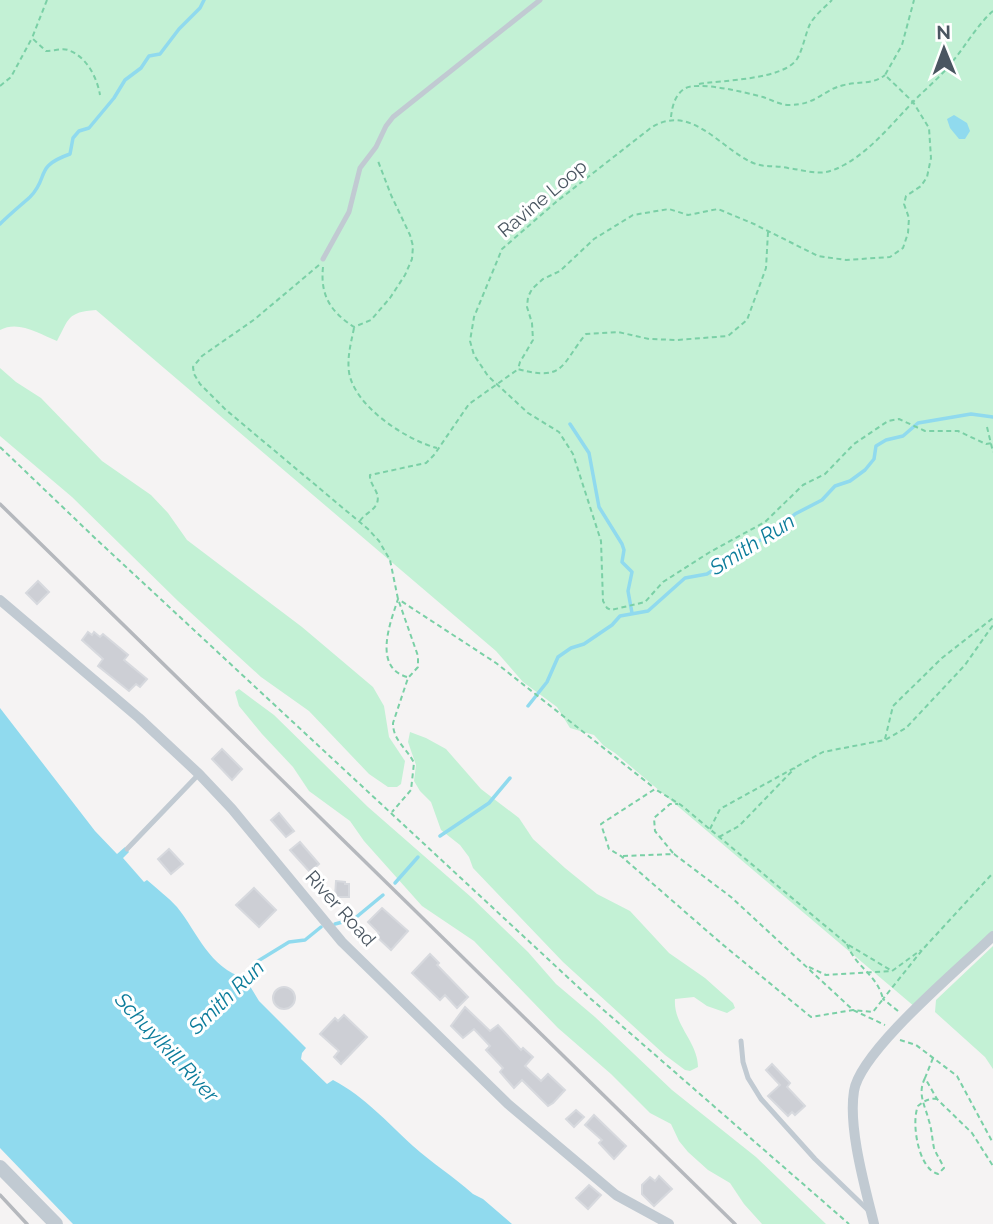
<svg xmlns="http://www.w3.org/2000/svg" width="993" height="1224" viewBox="0 0 993 1224" font-family="Raleway,sans-serif">
  <style>
    .green { fill: #c3f1d5 }
    .water { fill: #90daee }
    .lines { fill: none; stroke-linecap: round; stroke-linejoin: round }
    .stream { stroke: #90daee; stroke-width: 3.5 }
    .building { fill: #cdcfd5; stroke: #d7d9de; stroke-width: 2 }
    .path { stroke: #7ad0a6; stroke-width: 2; stroke-dasharray: 5 3.5; stroke-linecap: butt }
    .service { stroke: #c1cad2; stroke-width: 5 }
    .minor { stroke: #c1cad2; stroke-width: 10 }
    .tertiary { stroke: #c1cad2; stroke-width: 14 }
    .rail { stroke: #b5b8bd; stroke-width: 3.5 }
    .labels { text-anchor: middle; dominant-baseline: central; stroke-width: 6; stroke-linejoin: round; paint-order: stroke }
    .street-label { font-size: 19px; fill: #4a5661; stroke: #fff }
    .water-label { font-size: 21px; font-style: italic; fill: #0c7c9b; stroke: #fff }
  </style>
  <rect width="100%" height="100%" fill="#f5f3f3"/>
  <g class="green">
    <path d="M0,0H993V932L915,1007L615,753L604,746L594,735L570,728L557,707L523,682L496,651L96,310C67,312 69,319 57,341C39,334 19,320 0,330Z"/>
    <path d="M0,368L16,382L41,398L102,461L151,495L168,513L187,540L302,627L373,687L384,706L389,737L405,761L401,784L397,787H388L369,774L309,711L261,677L178,601L72,497L0,436Z"/>
    <path d="M239,689L274,715L368,807L471,897L528,952L556,984L595,1017L672,1090L756,1157L826,1224H762L744,1204L730,1183L708,1170L688,1152L679,1141L671,1124L650,1113L611,1074L558,1028L474,941L422,906L364,841L350,821L309,791L293,767L262,734L239,706L235,692Z"/>
    <path d="M410,732L426,738L446,749L481,789L519,818L533,839L565,868L597,894L630,911L669,953L705,978L733,1003L735,1008L727,1013L707,1006L694,997L675,999C673,1025 698,1042 698,1067L690,1071L685,1070L665,1055L563,962L473,868L469,857L460,845L441,830L431,802L420,791L414,781L416,765L408,742Z"/>
    <path d="M993,946V1069L985,1057L935,1012L936,1000Z"/>
  </g>
  <g class="water">
    <path d="M954,115L967,123L970,131L965,139H959L950,128L947,119Z"/>
    <path d="M0,708L95,831L117,854L125,847L129,852L123,858L144,882L147,880C157,889 168,897 177,907C198,933 209,968 245,978L259,1001L306,1048L302,1053L301,1059L327,1084L333,1080C365,1097 387,1122 413,1146C432,1163 454,1177 473,1194L483,1199L512,1224H73L0,1148Z"/>
  </g>
  <g class="lines">
    <g class="stream">
      <path d="M0,224C10,214 20,206 30,197C50,177 33,167 70,154L73,138L79,131L89,128L114,98L125,80L141,68L149,56L160,54L179,29L200,8L204,0"/>
      <path d="M570,424L589,453L599,507L622,544L624,550L622,562L632,572L628,591L632,613"/>
      <path d="M528,706L547,682L558,657L571,648L584,644L612,625L620,616L648,611L685,578L707,574L781,527L795,514L822,500L835,486L850,481L865,470L874,459L876,446L886,440L903,436L918,423L971,414L993,417"/>
      <path d="M440,836L489,803L510,778"/>
      <path d="M395,883L418,857"/>
      <path d="M335,924L354,919L383,895"/>
      <path d="M242,981L253,972L258,961L289,942L305,940L321,927"/>
    </g>
  </g>
  <g class="building">
    <path d="M38,581L49,592L37,604L26,593Z"/>
    <path d="M88,632L92,635L94,632L100,637L103,634L128,655L124,660L147,679L140,687L136,684L129,691L98,666L103,659L82,640Z"/>
    <path d="M222,749L242,769L232,780L212,759Z"/>
    <path d="M279,813L294,831L286,837L271,820Z"/>
    <path d="M300,842L319,864L310,872L290,850Z"/>
    <path d="M169,849L183,864L171,874L158,859Z"/>
    <path d="M336,881L345,882V884H349V897H335Z"/>
    <path d="M254,888L276,910L259,927L236,905Z"/>
    <path d="M382,908L408,931L391,950L376,936L379,933L368,922Z"/>
    <path d="M430,954L439,963L437,965L468,997L457,1008L445,995L440,1000L412,973Z"/>
    <circle cx="284" cy="998" r="11"/>
    <path d="M465,1007L490,1031L498,1025L521,1050L523,1048L533,1057L525,1066L541,1081L548,1074L565,1090L553,1103L548,1106L522,1080L514,1088L500,1072L503,1068L486,1050L490,1046L474,1029L463,1038L451,1026Z"/>
    <path d="M344,1015L367,1037L341,1064L334,1057L339,1051L320,1034L335,1018L338,1021Z"/>
    <path d="M772,1064L790,1083L787,1087L805,1106L795,1115L792,1112L788,1116L768,1096L780,1085L766,1070Z"/>
    <path d="M576,1110L584,1117L574,1127L566,1119Z"/>
    <path d="M594,1115L626,1146L614,1159L599,1143L602,1140L585,1125Z"/>
    <path d="M659,1176L672,1189L654,1206L642,1194V1185L650,1177L655,1181Z"/>
    <path d="M589,1185L601,1195L588,1209L576,1198Z"/>
  </g>
  <g class="lines">
    <g class="path">
      <path d="M47,0L32,38L46,51C53,51 62,48 68,50C86,56 97,77 100,95"/>
      <path d="M993,11C978,24 966,45 953,61C941,77 925,89 912,103C891,125 871,150 844,165C821,178 811,171 788,168C775,165 763,168 751,162C718,146 691,104 652,127L556,202L502,249L474,317L470,341L474,355L488,376L528,413L559,432L573,454L601,541L603,601L607,608L611,610L645,602L663,582L710,552L765,522L803,485L825,474L854,444L888,421L899,419L925,431H958L986,444L993,443"/>
      <path d="M699,84C722,80 783,80 797,59C803,49 805,35 810,24C815,15 825,7 832,0"/>
      <path d="M0,86L11,77L32,38"/>
      <path d="M671,117C672,107 675,95 684,89C697,80 747,93 763,97C772,100 780,105 789,105C817,105 822,90 844,85C858,81 873,85 885,75"/>
      <path d="M768,232L766,268L747,320L728,336L677,340L649,339L618,332L586,334C561,364 565,382 518,369L520,362L533,340L532,323L527,307L528,297L532,289L543,279L560,271L594,239L633,215L669,209L688,215L718,209L754,224L818,256L846,260L890,257L903,248L908,233L909,218L904,204L906,196L921,186L927,177L931,158L929,128L913,102L885,75L902,45L914,0"/>
      <path d="M319,265L255,319L202,356L193,367L194,374L200,384L226,410L368,529L379,541L390,560L398,599L418,656V667L408,678L393,723C393,741 407,748 414,763L411,790L392,812"/>
      <path d="M323,267C320,296 331,312 354,327L371,320L390,298L405,275L412,259L413,246L410,235L391,195L378,161"/>
      <path d="M354,328C351,343 347,357 349,372C354,406 406,440 437,448"/>
      <path d="M987,427L993,452"/>
      <path d="M0,447L96,539L591,999L849,1224"/>
      <path d="M360,521C364,514 374,511 377,503C381,492 369,485 370,475L426,463L434,455L469,404L517,370"/>
      <path d="M407,677C372,667 391,621 398,599L496,663L653,787"/>
      <path d="M885,739L893,706L942,658L993,618"/>
      <path d="M710,829L720,809L823,752L885,740L906,728L965,665L993,625"/>
      <path d="M719,837L739,826L795,768"/>
      <path d="M673,853L655,831L654,818L670,804H678"/>
      <path d="M623,856L674,854L731,897L853,1010L885,1025"/>
      <path d="M847,944C856,968 877,974 883,999L873,1012L853,1010L811,1017L722,944L621,856L609,849L601,824L655,789L681,805L847,944L892,971"/>
      <path d="M809,967L826,975L892,971L921,950"/>
      <path d="M898,1011L883,999L923,949L993,873"/>
      <path d="M900,1040L916,1045L957,1076L993,1143"/>
      <path d="M933,1058L925,1078L937,1099L972,1133L993,1166"/>
      <path d="M925,1078C917,1094 925,1105 929,1121C932,1130 932,1139 934,1148C937,1156 941,1161 944,1168L938,1174C918,1169 911,1122 918,1106C924,1101 929,1098 937,1099"/>
    </g>
    <g class="service">
      <path d="M323,259L349,212L360,168L376,147L386,126L393,117L540,0"/>
      <path d="M127,849L199,774"/>
      <path d="M741,1041L743,1062L748,1078L761,1099L815,1159L869,1211"/>
    </g>
    <g class="minor">
      <path d="M0,600L139,718L199,774L232,809L342,942L508,1104L616,1195L669,1224"/>
      <path d="M874,1224C865,1187 848,1128 854,1091C860,1051 961,967 993,936"/>
    </g>
    <path class="tertiary" d="M0,1167L56,1224"/>
    <g class="rail">
      <path d="M0,504L735,1224"/>
      <path d="M0,1195L27,1224"/>
    </g>
  </g>
  <g class="labels">
    <g class="street-label">
      <text transform="translate(542 198) rotate(-40)">Ravine Loop</text>
      <text transform="translate(341 908) rotate(48)">River Road</text>
    </g>
    <g class="water-label">
      <text transform="translate(752 544) rotate(-32)">Smith Run</text>
      <text transform="translate(226 997) rotate(-44)">Smith Run</text>
      <text transform="translate(167 1047) rotate(47)">Schuylkill River</text>
    </g>
  </g>
  <g transform="translate(944 49) rotate(359)" stroke="#ffffff" stroke-width="5" paint-order="stroke">
  <path d="M0-5L12 26L0 18L-12 26Z" fill="#4a5661"/>
  <text y="-10" font-size="19" font-weight="bold" text-anchor="middle" fill="#4a5661">N</text>
  </g>
</svg>
